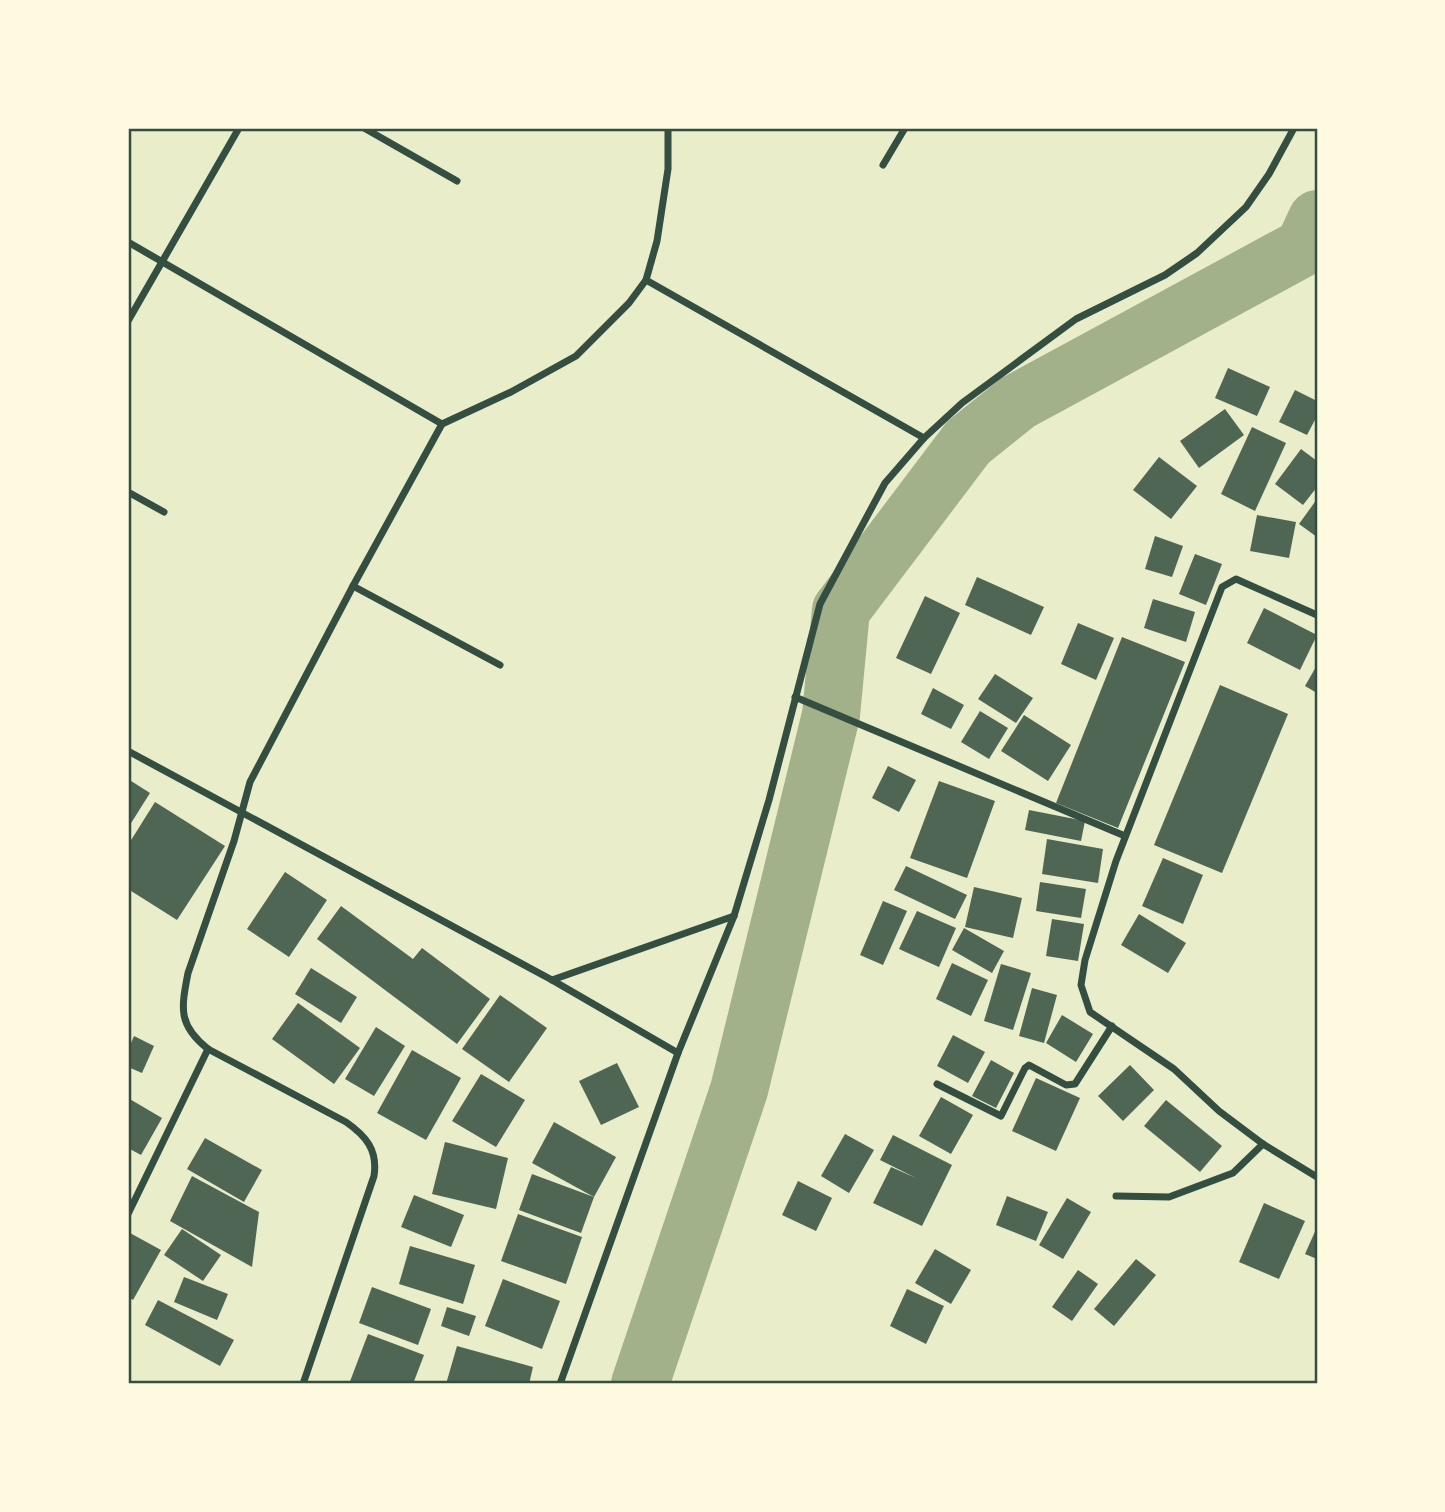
<svg xmlns="http://www.w3.org/2000/svg" width="1445" height="1512" viewBox="0 0 1445 1512" font-family="Karla,sans-serif">
  <style>
    .lines { fill: none; stroke-linecap: round; stroke-linejoin: round }
    .river { stroke: #a3b18a; stroke-width: 58 }
    .building { fill: #4f6655 }
    .minor { stroke: #344e41; stroke-width: 7 }
    .neatline { fill: none; stroke: #344e41; stroke-width: 2.5 }
  </style>
  <rect width="100%" height="100%" fill="#e9edc9"/>
  <g class="lines">
    <path class="river" d="M640,1384L739,1090L831,715L841,610L968,442L1018,402L1304,247L1317,219"/>
  </g>
  <g class="building">
    <path d="M1228,368L1270,387L1257,416L1215,398Z"/>
    <path d="M1295,390L1317,401V416L1307,435L1279,422Z"/>
    <path d="M1225,409L1244,435L1199,468L1180,441Z"/>
    <path d="M1252,427L1286,443L1255,511L1221,494Z"/>
    <path d="M1301,449L1317,461V487L1303,505L1275,484Z"/>
    <path d="M1159,457L1197,486L1171,519L1133,490Z"/>
    <path d="M1317,499V537L1299,524Z"/>
    <path d="M1257,515L1296,522L1289,558L1250,551Z"/>
    <path d="M1155,536L1183,546L1172,577L1145,569Z"/>
    <path d="M1195,554L1222,564L1206,605L1179,594Z"/>
    <path d="M977,577L1044,607L1031,635L965,605Z"/>
    <path d="M925,596L960,613L931,674L896,658Z"/>
    <path d="M1153,599L1195,612L1186,642L1144,628Z"/>
    <path d="M1264,608L1317,635L1300,670L1247,643Z"/>
    <path d="M1078,623L1114,638L1096,680L1061,664Z"/>
    <path d="M1122,637L1185,662L1118,828L1056,803Z"/>
    <path d="M1317,665V693L1305,686Z"/>
    <path d="M995,674L1033,698L1016,723L978,699Z"/>
    <path d="M1220,685L1288,714L1222,873L1154,845Z"/>
    <path d="M933,688L964,705L951,729L921,714Z"/>
    <path d="M980,711L1008,728L989,759L961,742Z"/>
    <path d="M1024,715L1071,745L1048,781L1001,751Z"/>
    <path d="M888,766L916,780L899,812L872,798Z"/>
    <path d="M128,779L150,793L128,828Z"/>
    <path d="M939,781L995,801L967,878L910,858Z"/>
    <path d="M155,802L225,846L177,920L128,889V845Z"/>
    <path d="M1029,810L1085,821L1081,841L1025,830Z"/>
    <path d="M1047,839L1103,849L1098,883L1042,874Z"/>
    <path d="M1163,858L1203,875L1183,924L1142,906Z"/>
    <path d="M906,866L967,895L955,919L894,890Z"/>
    <path d="M285,872L327,900L289,957L247,929Z"/>
    <path d="M1040,882L1086,889L1081,918L1036,911Z"/>
    <path d="M974,887L1022,898L1013,938L965,927Z"/>
    <path d="M883,901L907,911L883,965L860,955Z"/>
    <path d="M341,906L413,959L422,948L490,999L457,1044L317,939Z"/>
    <path d="M917,911L956,928L939,967L899,949Z"/>
    <path d="M1139,914L1186,943L1168,973L1121,945Z"/>
    <path d="M1052,919L1084,924L1078,961L1046,956Z"/>
    <path d="M964,928L1004,951L992,973L952,950Z"/>
    <path d="M952,963L988,980L971,1016L936,999Z"/>
    <path d="M1001,964L1031,973L1013,1030L984,1021Z"/>
    <path d="M311,968L357,997L341,1023L295,994Z"/>
    <path d="M1032,988L1057,995L1044,1043L1019,1036Z"/>
    <path d="M500,995L547,1028L509,1082L462,1049Z"/>
    <path d="M298,1003L360,1048L334,1084L272,1039Z"/>
    <path d="M1062,1015L1093,1034L1076,1062L1046,1043Z"/>
    <path d="M376,1027L405,1046L374,1096L345,1079Z"/>
    <path d="M953,1035L985,1052L968,1083L937,1066Z"/>
    <path d="M134,1036L154,1046L142,1073L128,1067V1050Z"/>
    <path d="M412,1050L461,1078L426,1140L377,1113Z"/>
    <path d="M991,1060L1014,1073L996,1108L972,1096Z"/>
    <path d="M617,1063L639,1107L601,1125L579,1081Z"/>
    <path d="M1130,1065L1154,1090L1123,1121L1098,1096Z"/>
    <path d="M481,1074L525,1100L496,1147L452,1121Z"/>
    <path d="M1036,1078L1080,1098L1056,1151L1012,1131Z"/>
    <path d="M941,1097L973,1115L951,1154L919,1136Z"/>
    <path d="M128,1098L162,1118L141,1155L128,1148Z"/>
    <path d="M1166,1100L1222,1146L1200,1172L1144,1126Z"/>
    <path d="M554,1122L616,1157L594,1197L532,1163Z"/>
    <path d="M845,1134L874,1150L849,1193L821,1176Z"/>
    <path d="M893,1135L952,1165L922,1226L873,1203L891,1167L916,1178L880,1160Z"/>
    <path d="M205,1138L262,1170L244,1202L187,1169Z"/>
    <path d="M445,1142L508,1158L496,1209L432,1194Z"/>
    <path d="M532,1174L594,1197L581,1233L519,1210Z"/>
    <path d="M192,1176L259,1212L252,1267L170,1221Z"/>
    <path d="M798,1181L832,1198L816,1231L782,1215Z"/>
    <path d="M414,1195L464,1215L451,1247L401,1227Z"/>
    <path d="M1007,1196L1048,1212L1036,1241L996,1225Z"/>
    <path d="M1067,1198L1091,1212L1063,1259L1039,1245Z"/>
    <path d="M1264,1203L1305,1221L1279,1279L1239,1262Z"/>
    <path d="M518,1214L582,1237L566,1284L501,1261Z"/>
    <path d="M1317,1227V1259L1305,1254Z"/>
    <path d="M182,1229L221,1255L203,1281L164,1255Z"/>
    <path d="M130,1233L161,1250L133,1300L128,1297V1237Z"/>
    <path d="M410,1246L475,1265L463,1304L399,1284Z"/>
    <path d="M935,1249L971,1270L951,1304L915,1283Z"/>
    <path d="M1136,1259L1156,1275L1114,1326L1094,1309Z"/>
    <path d="M1078,1270L1098,1284L1072,1321L1052,1307Z"/>
    <path d="M184,1277L228,1294L217,1320L174,1302Z"/>
    <path d="M503,1279L560,1301L542,1349L485,1326Z"/>
    <path d="M372,1287L431,1309L418,1345L359,1323Z"/>
    <path d="M907,1289L944,1306L926,1344L890,1326Z"/>
    <path d="M158,1300L234,1340L220,1366L145,1325Z"/>
    <path d="M447,1307L476,1316L469,1336L441,1326Z"/>
    <path d="M368,1334L424,1355L413,1384H349Z"/>
    <path d="M457,1346L533,1367L529,1384H446Z"/>
  </g>
  <g class="lines">
    <g class="minor">
      <path d="M364,128L457,181"/>
      <path d="M883,165L905,128"/>
      <path d="M128,242L442,424"/>
      <path d="M646,280L924,438"/>
      <path d="M128,321L239,128"/>
      <path d="M128,492L164,512"/>
      <path d="M353,586L500,665"/>
      <path d="M1317,615L1236,579L1222,587L1116,861L1085,960L1081,985L1090,1012L1174,1069L1219,1111L1263,1144L1317,1177"/>
      <path d="M795,697L1125,836"/>
      <path d="M128,751L552,980L678,1053"/>
      <path d="M552,980L734,916"/>
      <path d="M937,1084L1001,1116L1025,1068L1029,1065L1066,1085L1075,1084L1112,1026"/>
      <path d="M1116,1196L1169,1197L1233,1173L1263,1144"/>
      <path d="M128,1214L208,1049"/>
      <path d="M303,1384L374,1176C378,1150 366,1136 346,1122L208,1049C178,1025 181,1009 188,973L234,841L250,782L353,586L442,424L511,392L576,356L629,303L646,280L657,241L668,169V128"/>
      <path d="M560,1384L678,1053L734,916L769,800L820,604L885,483L924,438L962,403L1076,319L1165,275L1197,253L1246,207L1269,174L1294,128"/>
    </g>
  </g>
  <rect width="1445" height="1512" fill="none" stroke="#fefae0" stroke-width="259"/>
  <rect x="130" y="130" width="1186" height="1252" class="neatline"/>
</svg>
